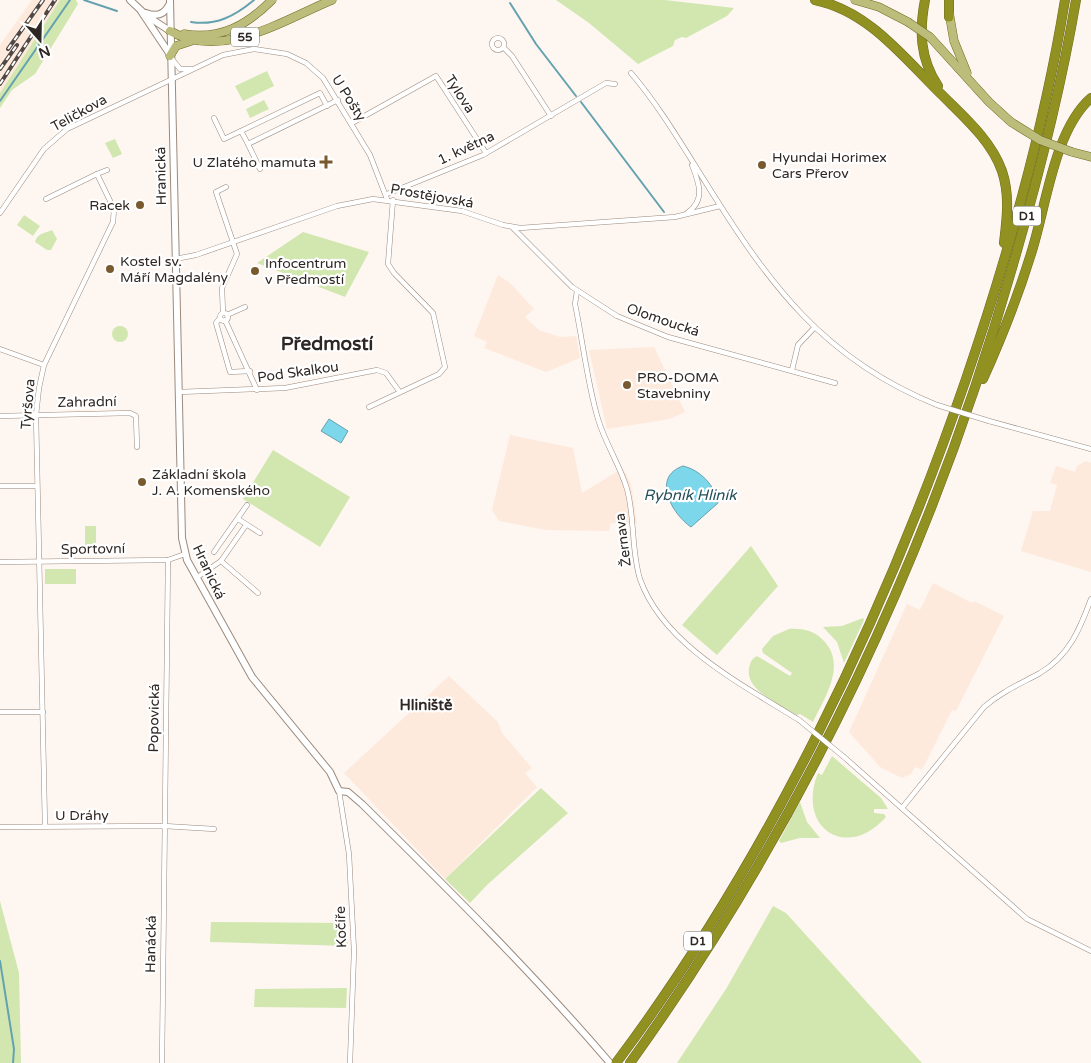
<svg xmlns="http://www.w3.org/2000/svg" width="1091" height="1063" viewBox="0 0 1091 1063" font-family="'Varela Round',sans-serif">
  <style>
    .built { fill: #feeadc }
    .green { fill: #d2e7b0 }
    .water { fill: #7cd7eb; stroke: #65a2af }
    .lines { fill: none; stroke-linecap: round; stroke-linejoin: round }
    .stream { stroke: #65a2af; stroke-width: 2 }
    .street-casing { stroke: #9a8a7e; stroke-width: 5.5 }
    .secondary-casing { stroke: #9a8a7e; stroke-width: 8 }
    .primary-casing { stroke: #6e6c22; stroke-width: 9 }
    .highway-casing { stroke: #6e6c22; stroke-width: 10 }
    .street { stroke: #fff; stroke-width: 4.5 }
    .secondary { stroke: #fff; stroke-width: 6 }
    .primary { stroke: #bcbd7a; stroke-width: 8 }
    .highway { stroke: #909121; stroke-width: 9 }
    .rail-casing { stroke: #4f4844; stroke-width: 4 }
    .rail { stroke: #fff; stroke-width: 2; stroke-dasharray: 5.5; stroke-linecap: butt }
    .street-bridge-casing { stroke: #9a8a7e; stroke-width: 5.5; stroke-linecap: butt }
    .primary-bridge-casing { stroke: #6e6c22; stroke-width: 9; stroke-linecap: butt }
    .street-bridge { stroke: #fff; stroke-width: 4.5 }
    .primary-bridge { stroke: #bcbd7a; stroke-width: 8 }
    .poi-dot { fill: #785a2e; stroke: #fff; stroke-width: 2 }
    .labels { text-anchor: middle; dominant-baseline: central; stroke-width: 4.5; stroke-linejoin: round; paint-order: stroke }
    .shield { fill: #fff; stroke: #6d6865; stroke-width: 1 }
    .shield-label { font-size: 12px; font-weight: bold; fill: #2e2723 }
    .street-label { font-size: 14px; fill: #2e2723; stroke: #fff }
    .poi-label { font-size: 14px; fill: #2e2723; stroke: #fff; text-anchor: start }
    .water-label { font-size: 15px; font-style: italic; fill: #254e57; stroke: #fff }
    .neighbourhood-label { font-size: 15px; font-weight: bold; fill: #2e2723; stroke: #fff }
    .district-label { font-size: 19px; font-weight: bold; fill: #2e2723; stroke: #fff }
  </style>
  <rect width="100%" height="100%" fill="#fef6f1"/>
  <g class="built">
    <path d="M32,0H60L0,93V45Z"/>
    <path d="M498,275L510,283L534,309L525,317L539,330L560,337L576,336L580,358L546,372L484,348L487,342L474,336Z"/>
    <path d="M654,347L685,412L670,419L607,429L589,350Z"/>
    <path d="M510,435L573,448L582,493L623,468L631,484L637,524L611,523L609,531L546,530L499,521L492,510Z"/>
    <path d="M1086,461L1091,463V572L1021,551L1033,511H1050L1057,485L1050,483L1056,466L1075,472L1077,466Z"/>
    <path d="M933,583L972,603L974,601L1004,616L956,711L952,710L922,770L915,767L911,774L902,778L880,767L849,732L907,604L920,610Z"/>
    <path d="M449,676L498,722L502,733L532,768L525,773L537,787L445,879L344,773Z"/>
  </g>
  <g class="green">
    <path d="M60,0H76L78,4L35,74L12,90L0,108V93Z"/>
    <path d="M556,0H665L734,8L727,16L686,38L682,37L675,40L673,46L638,64L589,23Z"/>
    <path d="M267,71L274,86L243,101L235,86Z"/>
    <path d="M264,100L269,109L250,118L246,109Z"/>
    <path d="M115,139L122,154L113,158L105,143Z"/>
    <path d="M24,215L40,226L33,236L17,225Z"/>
    <path d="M52,230L57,239L51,250H47L35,242C37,233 46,233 52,230Z"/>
    <path d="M303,232L369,252L345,297L257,263Z"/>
    <circle cx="120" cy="334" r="8"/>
    <path d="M273,450L350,497L320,547L243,499Z"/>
    <rect x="85" y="526" width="11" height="21"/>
    <path d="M751,546L778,586L717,655L682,625Z"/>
    <rect x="45" y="569" width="31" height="15"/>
    <path d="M863,618L864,620L844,663L837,642L823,627L842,626Z"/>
    <path d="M789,629C801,628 813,630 822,639C848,663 825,697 813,722L800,714L797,715C781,705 745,691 749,668C750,663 752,658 757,656L790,676L792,673L763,653L762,649L773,636Z"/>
    <path d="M832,756L881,798L888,809H874V813L884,814L886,817C846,862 796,827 818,773L822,775Z"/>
    <path d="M541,788L568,813L487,885L470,903L445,879Z"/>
    <path d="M800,802L807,822L820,838H800L781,843L779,841Z"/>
    <path d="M0,901L19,973L21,1063H0Z"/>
    <path d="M773,906L786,913L922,1063H677L726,989Z"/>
    <path d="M211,922L345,923L348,946L210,942Z"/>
    <path d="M347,988L346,1008L254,1007L255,989Z"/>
  </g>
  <g class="water">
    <path d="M329,419L348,431L341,443L321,431Z"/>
    <path d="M683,466C700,470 715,485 718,503L691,527C672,514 651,477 683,466Z"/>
  </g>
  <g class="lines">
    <g class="stream">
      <path d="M84,0L117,11"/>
      <path d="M510,3L536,44L576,96"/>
      <path d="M191,22C216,26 235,16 254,0"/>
      <path d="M0,101L70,0"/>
      <path d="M581,102L664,212"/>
      <path d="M0,961L14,1049L13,1063"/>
    </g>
    <defs>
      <g id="street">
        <circle cx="498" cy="44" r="6"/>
        <path d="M504,48L512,56L551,116"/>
        <path d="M172,59L180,69H191"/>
        <path d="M631,73C660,107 682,145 706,183C769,284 823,359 937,405"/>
        <path d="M214,118L224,139L241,131L248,144L338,100"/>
        <path d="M352,123L436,76L486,153"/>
        <path d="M241,131L320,93L327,106"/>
        <path d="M248,144L260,169"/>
        <path d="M97,174L107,170"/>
        <path d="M387,194L483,155L606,83L615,84"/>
        <path d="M0,213L44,149L67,129L223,55L254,49L287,54L306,63L323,78L370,155L387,199"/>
        <path d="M687,213C706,200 699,183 692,165"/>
        <path d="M513,228L572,287L617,316L668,337L835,383"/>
        <path d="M175,259L196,255L337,206L373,199L462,211L503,225L520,228L675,217L720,206"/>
        <path d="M577,291L575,304C583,342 587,382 598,419C605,443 620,465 627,489C635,518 631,550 640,579C663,645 743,685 799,720"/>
        <path d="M223,313L222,288L237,254L216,192L226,187"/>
        <circle cx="224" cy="317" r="4"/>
        <path d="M227,315L245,307"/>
        <path d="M220,318L216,323L230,372L250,371"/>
        <path d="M225,320L257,390"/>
        <path d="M0,349L44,365"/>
        <path d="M792,370L798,345L814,328"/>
        <path d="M179,392L285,388L377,370L386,373L399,391"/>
        <path d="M369,407L439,374L445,367L433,313L394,273L388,264L393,200"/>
        <path d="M0,416L130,413L136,416L137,447"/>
        <path d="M989,421L1091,449"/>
        <path d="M0,486H37"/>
        <path d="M238,519L260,533"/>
        <path d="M214,552L247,505"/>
        <path d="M221,561L258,593"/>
        <path d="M0,562L168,560L185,554"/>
        <path d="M196,578L221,561L246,525"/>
        <path d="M0,712H43"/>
        <path d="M844,757L1027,919L1091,951"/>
        <path d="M339,791L349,854L354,951L350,1063"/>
        <path d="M902,808L984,707C1001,692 1020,684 1040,673C1069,656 1080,629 1091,599"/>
        <path d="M45,826L36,415L39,388L44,365L113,222L114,209L97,174L46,199"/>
        <path d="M0,827L164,826L214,829"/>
        <path d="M162,1063L168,560"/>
      </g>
      <g id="secondary">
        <path d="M130,0L147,16L170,31"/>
        <path d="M170,0L182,538L187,560L252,677L330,772L339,791L348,792L362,804C447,888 532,972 610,1063"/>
        <path d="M141,11L169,53"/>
        <path d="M146,13C156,17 164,15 169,5"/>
      </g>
      <g id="primary">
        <path d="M855,0L879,7L908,22"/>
        <path d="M949,12L954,41L967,73"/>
        <path d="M170,31C222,61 283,20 332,0"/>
        <path d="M184,34C221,40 247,25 272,0"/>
        <path d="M930,37L989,102L1011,122"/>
        <path d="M170,56L176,46L191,41"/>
        <path d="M1072,152L1091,157"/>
      </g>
      <g id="highway">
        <path d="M815,0C869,11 904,58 941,94C964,117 991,140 1002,171C1010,195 1007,218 1004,243"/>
        <path d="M925,0C919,31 920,59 938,86"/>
        <path d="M949,0V17"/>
        <path d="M983,379C1001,339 1017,299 1030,257C1046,210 1053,131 1091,98"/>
        <path d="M616,1063C768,860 884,618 966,379C1008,256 1044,129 1065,0"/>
        <path d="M630,1063C804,821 933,548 1014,261C1039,175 1061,88 1076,0"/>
      </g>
    </defs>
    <use href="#street" class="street-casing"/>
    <use href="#secondary" class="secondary-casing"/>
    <use href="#primary" class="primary-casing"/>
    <use href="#highway" class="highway-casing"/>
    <use href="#street" class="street"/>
    <use href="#secondary" class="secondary"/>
    <use href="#primary" class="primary"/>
    <use href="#highway" class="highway"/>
    <defs>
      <g id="rail">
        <path d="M8,49L43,0"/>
        <path d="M0,69L17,45"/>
        <path d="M0,84L55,0"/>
      </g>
    </defs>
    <use href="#rail" class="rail-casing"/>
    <use href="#rail" class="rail"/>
    <defs>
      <g id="street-bridge">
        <path d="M937,405L989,421"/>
        <path d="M799,720L844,757"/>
      </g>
      <g id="primary-bridge">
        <path d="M908,22L930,37"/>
        <path d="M1011,122L1040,140L1072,152"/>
      </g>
    </defs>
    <use href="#street-bridge" class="street-bridge-casing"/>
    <use href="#primary-bridge" class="primary-bridge-casing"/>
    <use href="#street-bridge" class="street-bridge"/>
    <use href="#primary-bridge" class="primary-bridge"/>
  </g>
  <g class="poi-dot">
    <path d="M323.5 154.5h5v5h5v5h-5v5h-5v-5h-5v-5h5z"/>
    <circle cx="762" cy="165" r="5"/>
    <circle cx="140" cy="205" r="5"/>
    <circle cx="110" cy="269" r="5"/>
    <circle cx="255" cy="271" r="5"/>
    <circle cx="627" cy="385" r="5"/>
    <circle cx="142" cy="482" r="5"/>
  </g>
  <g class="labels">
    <g class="shield">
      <rect x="231" y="27.5" width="28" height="19" rx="4"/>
      <rect x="1013" y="206.5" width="28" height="19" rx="4"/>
      <rect x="684" y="931.5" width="28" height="19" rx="4"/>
    </g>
    <g class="shield-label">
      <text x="245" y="37">55</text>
      <text x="1027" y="216">D1</text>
      <text x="698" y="941">D1</text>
    </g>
    <g class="street-label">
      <text transform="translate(460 94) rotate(57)">Tylova</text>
      <text transform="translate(349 98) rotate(58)">U Pošty</text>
      <text transform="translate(79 113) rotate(-29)">Teličkova</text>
      <text transform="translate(466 148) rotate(-25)">1. května</text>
      <text transform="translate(161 176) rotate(-91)">Hranická</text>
      <text transform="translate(432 196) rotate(10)">Prostějovská</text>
      <text transform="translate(663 320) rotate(19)">Olomoucká</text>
      <text transform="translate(298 372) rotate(-8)">Pod Skalkou</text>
      <text transform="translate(87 402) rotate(-1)">Zahradní</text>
      <text transform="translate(28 404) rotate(-85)">Tyršova</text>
      <text transform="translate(623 540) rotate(-97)">Žernava</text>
      <text transform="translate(93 549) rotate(-1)">Sportovní</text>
      <text transform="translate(209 572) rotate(65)">Hranická</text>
      <text transform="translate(154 718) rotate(-89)">Popovická</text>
      <text x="82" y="815">U Dráhy</text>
      <text transform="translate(341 927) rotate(-92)">Kočíře</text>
      <text transform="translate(151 944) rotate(-89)">Hanácká</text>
    </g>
    <g class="poi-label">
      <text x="772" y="157">Hyundai Horimex<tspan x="772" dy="16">Cars Přerov</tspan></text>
      <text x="316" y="162" text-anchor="end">U Zlatého mamuta</text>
      <text x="130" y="205" text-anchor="end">Racek</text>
      <text x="120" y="261">Kostel sv.<tspan x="120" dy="16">Máří Magdalény</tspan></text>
      <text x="265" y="263">Infocentrum<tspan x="265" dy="16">v Předmostí</tspan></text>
      <text x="637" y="377">PRO-DOMA<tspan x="637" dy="16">Stavebniny</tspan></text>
      <text x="152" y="474">Základní škola<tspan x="152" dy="16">J. A. Komenského</tspan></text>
    </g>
    <g class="water-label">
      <text x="690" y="495">Rybník Hliník</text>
    </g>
    <g class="neighbourhood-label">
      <text x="426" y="705">Hliniště</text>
    </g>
    <g class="district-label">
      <text x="327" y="344">Předmostí</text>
    </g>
  </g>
  <g transform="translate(40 40) rotate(160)" stroke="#ffffff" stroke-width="4" paint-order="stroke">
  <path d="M0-4L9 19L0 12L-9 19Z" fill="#2e2723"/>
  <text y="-8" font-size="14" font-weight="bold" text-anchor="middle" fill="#2e2723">N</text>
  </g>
</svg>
